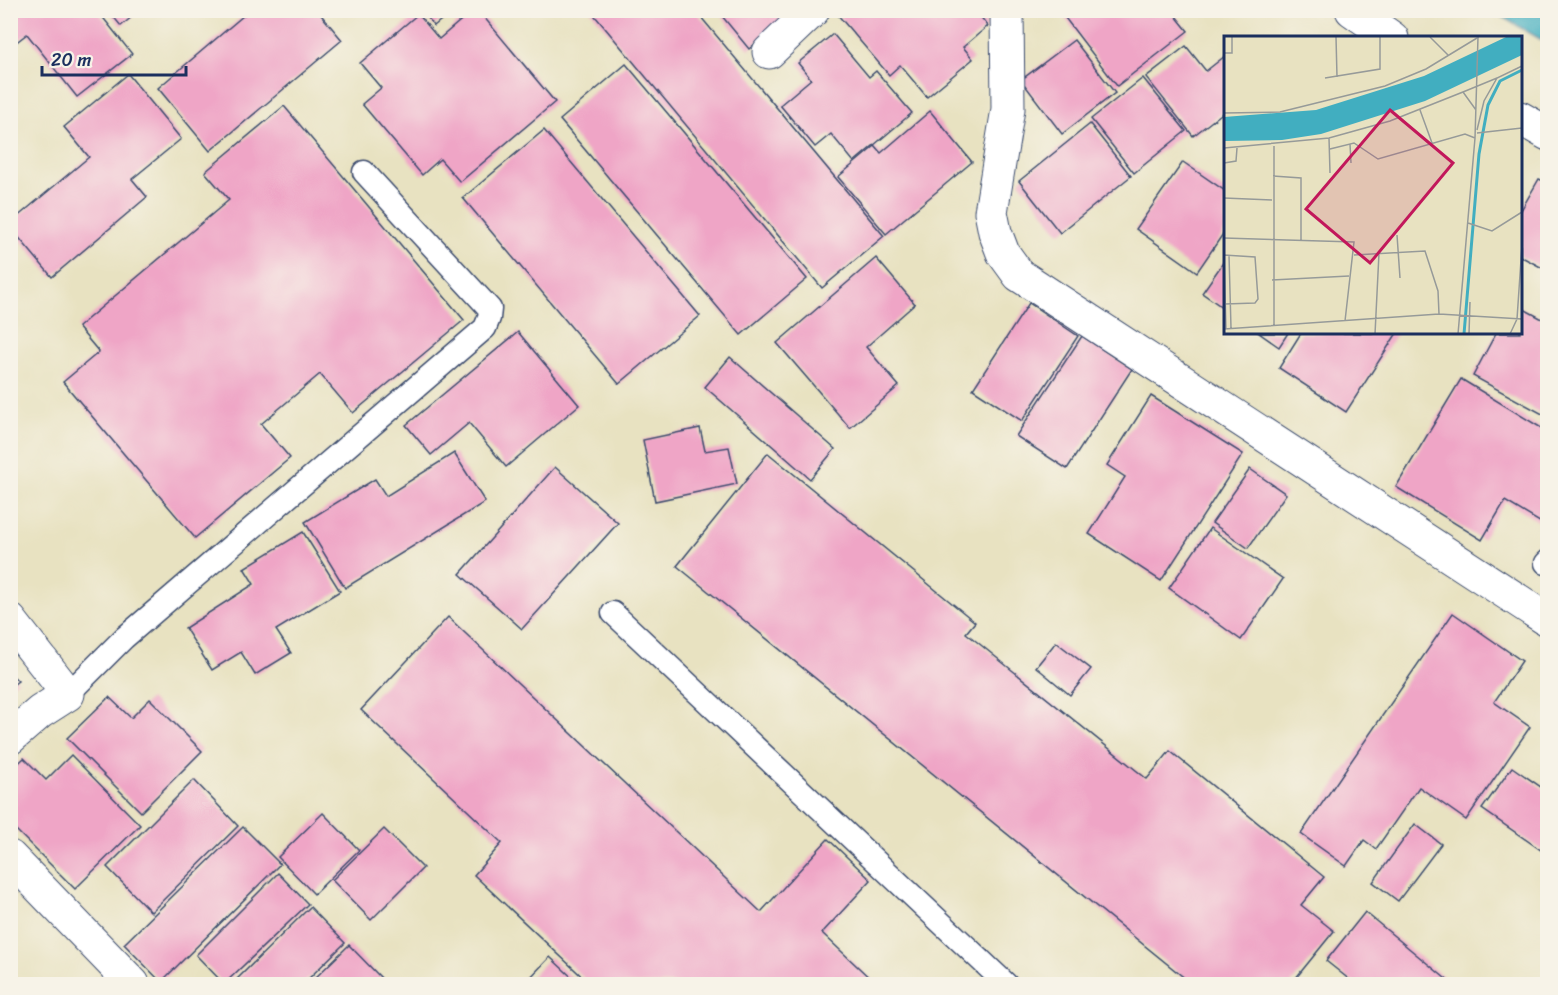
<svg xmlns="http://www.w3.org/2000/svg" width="1558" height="995" viewBox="0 0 1558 995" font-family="Sriracha,sans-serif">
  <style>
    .water { fill: #41aec0; stroke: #2e6e8f; stroke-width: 1.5 }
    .building { fill: #efa5c6 }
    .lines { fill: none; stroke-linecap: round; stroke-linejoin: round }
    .lane-casing { stroke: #3a4a6d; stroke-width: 25 }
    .street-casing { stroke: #3a4a6d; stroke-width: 35 }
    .lane { stroke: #fff; stroke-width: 22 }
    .street { stroke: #fff; stroke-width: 33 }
    .inset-river { fill: none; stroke: #41aec0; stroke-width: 3 }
    .inset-road { fill: none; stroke: #969a99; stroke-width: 1.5 }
    .view { fill: #c2185b; fill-opacity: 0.15; stroke: #c2185b; stroke-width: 3 }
    .inset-edge { fill: none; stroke: #1b2f5e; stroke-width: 3 }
  </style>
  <rect width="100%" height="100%" fill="#f7f3e8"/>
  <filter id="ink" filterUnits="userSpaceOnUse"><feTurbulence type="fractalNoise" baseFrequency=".0167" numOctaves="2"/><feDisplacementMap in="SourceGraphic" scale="12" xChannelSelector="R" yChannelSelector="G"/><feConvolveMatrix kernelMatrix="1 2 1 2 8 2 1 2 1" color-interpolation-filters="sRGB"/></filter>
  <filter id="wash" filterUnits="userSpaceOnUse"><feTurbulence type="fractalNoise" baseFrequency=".008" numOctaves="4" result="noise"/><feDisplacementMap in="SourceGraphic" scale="24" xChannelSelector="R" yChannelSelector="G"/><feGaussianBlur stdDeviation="1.35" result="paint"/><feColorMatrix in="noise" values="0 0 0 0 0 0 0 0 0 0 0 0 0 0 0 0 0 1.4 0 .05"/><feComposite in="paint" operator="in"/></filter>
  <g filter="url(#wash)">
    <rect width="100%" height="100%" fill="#e8e2c1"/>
    <path class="water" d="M1492,11H1547V43Z"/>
    <g id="blocks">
      <g class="building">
        <path d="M10,10H97L132,54L77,97L27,34L10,47Z"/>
        <path d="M108,10H140L121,26Z"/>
        <path d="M250,10H317L342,40L210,151L158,88Z"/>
        <path d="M422,10H453L434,26Z"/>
        <path d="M473,10H478L555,102L460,182L440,159L422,175L362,104L381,88L360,63L418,14L439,39Z"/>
        <path d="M590,10H695L884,236L822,288Z"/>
        <path d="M717,10H795L749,49Z"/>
        <path d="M841,10H975L988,26L963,47L973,59L927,97L900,65L889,75L837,14Z"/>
        <path d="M1059,10H1171L1188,31L1117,86Z"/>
        <path d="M833,34L869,77L876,71L912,113L854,162L831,134L815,147L780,105L811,79L798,63Z"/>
        <path d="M1074,40L1115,93L1062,134L1021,80Z"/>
        <path d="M1186,46L1206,71L1225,56V111L1193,136L1146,77Z"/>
        <path d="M626,64L807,279L741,335L560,120Z"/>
        <path d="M128,74L181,139L132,179L147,197L52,277L10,227V223L89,157L64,127Z"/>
        <path d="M1143,78L1186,131L1134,173L1091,119Z"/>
        <path d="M284,106L464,320L353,413L320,374L261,424L290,458L195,538L63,382L99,352L78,327L229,200L205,172Z"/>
        <path d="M930,111L972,162L886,234L838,177L875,146L881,153Z"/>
        <path d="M1090,124L1131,176L1060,233L1019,181Z"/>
        <path d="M544,130L700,316L619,384L463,198Z"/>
        <path d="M1183,162L1225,191V231L1197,272L1136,229Z"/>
        <path d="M1539,179L1548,183V271L1520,256V212Z"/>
        <path d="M876,258L915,304L866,347L899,386L850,428L777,343Z"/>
        <path d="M1225,260V309L1202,293Z"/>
        <path d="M1029,303L1078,336L1022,421L973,389Z"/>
        <path d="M1520,307L1548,322V417L1473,376L1496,333H1520Z"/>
        <path d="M518,332L579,405L506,467L469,423L431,455L406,425Z"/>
        <path d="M1259,333H1288L1279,347Z"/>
        <path d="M1301,333H1397L1346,412L1279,368Z"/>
        <path d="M1082,336L1132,369L1067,469L1016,436Z"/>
        <path d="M730,357L835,449L810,479L705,387Z"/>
        <path d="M1461,379L1548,432V527L1505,501L1482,540L1396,487Z"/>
        <path d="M1151,396L1243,454L1161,581L1089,534L1125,477L1107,465Z"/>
        <path d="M700,428L705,451L729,447L737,484L655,501L643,440Z"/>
        <path d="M454,453L485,502L345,588L305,522L375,479L386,496Z"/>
        <path d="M768,453L975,622L966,633L1147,779L1170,751L1324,877L1301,905L1334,931L1291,984H1192L677,566Z"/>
        <path d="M555,467L618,523L522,629L460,574Z"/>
        <path d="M1250,469L1286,494L1248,548L1212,523Z"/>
        <path d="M1210,528L1283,579L1241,640L1169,588Z"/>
        <path d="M303,532L340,591L276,630L291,653L255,675L241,652L212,670L185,628L254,584L244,568Z"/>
        <path d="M1453,613L1522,661L1494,702L1530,727L1466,820L1419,787L1376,849L1364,840L1346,866L1301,834Z"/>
        <path d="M448,617L761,912L828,839L871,880L822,933L875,983L873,984H590L474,875L502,843L361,710Z"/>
        <path d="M1056,642L1091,669L1070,695L1036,667Z"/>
        <path d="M10,673L18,681L10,687Z"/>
        <path d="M109,697L131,718L150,699L202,751L141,812L67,738Z"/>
        <path d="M71,755L140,825L75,889L10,824V771L24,758L46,780Z"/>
        <path d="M1512,767L1548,792V855L1482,809Z"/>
        <path d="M194,780L238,826L151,912L107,867Z"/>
        <path d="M323,813L359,850L314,894L278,857Z"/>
        <path d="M1415,824L1441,844L1398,901L1373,882Z"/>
        <path d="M243,827L280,864L161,982L124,944Z"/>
        <path d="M384,829L423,868L371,920L332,880Z"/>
        <path d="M278,873L308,904L224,984L196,955Z"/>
        <path d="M310,907L345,943L303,984H232Z"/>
        <path d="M1365,912L1451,983L1450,984H1355L1326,961Z"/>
        <path d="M349,945L383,980L379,984H309Z"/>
        <path d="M550,957L579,984H524Z"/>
      </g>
    </g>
  </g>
  <g filter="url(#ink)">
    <use href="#blocks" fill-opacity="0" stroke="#3a4a6d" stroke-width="1.5"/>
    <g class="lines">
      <defs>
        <g id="lane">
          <path d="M1546,563L1548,561"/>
          <path d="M613,613L1006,984"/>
          <path d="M68,694L124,638L485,328L489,318L490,309L364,172"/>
        </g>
        <g id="street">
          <path d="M1007,10L1008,109L991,212L995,232L1003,253L1019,275L1548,620"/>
          <path d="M1352,10L1392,38"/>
          <path d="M769,52L813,10"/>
          <path d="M1520,118L1548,134"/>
          <path d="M10,620L68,694L40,712L10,738"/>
          <path d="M10,857L133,984"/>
        </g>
      </defs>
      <use href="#lane" class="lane-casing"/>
      <use href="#street" class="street-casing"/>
      <use href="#lane" class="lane"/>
      <use href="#street" class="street"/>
    </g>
  </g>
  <g transform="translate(1224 36)">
    <rect width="298" height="298" fill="#e8e2c1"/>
    <path d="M282,1H298V19L201,65L97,98L58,104L0,105V81L92,74L200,40Z" fill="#41aec0"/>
    <path class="inset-river" d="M240,298L255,118L264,69L276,45L298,34"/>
    <path class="inset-road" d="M112,1L113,41M206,1L224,19M0,17H8V1M101,42L156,33V1M239,56L273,42M196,74L208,107M0,77L56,76L161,50L202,33L253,2M253,94L260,65L273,42L298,30M253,97L298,92M105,102L106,137M126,108L127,127M0,112L105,102L166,85L239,56L252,74M106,113L130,107L154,123L241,98L251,102M0,127L12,125L13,112M49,140L77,142V204M0,162L48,164M244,187L268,195L298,176M173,199L176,242M0,202L130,206L121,285M0,219L31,221L34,263L31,267L1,268M0,219L2,293M5,219L7,292M130,219L201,215L214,255L215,278M48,244L125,240M50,289V110M0,293L215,278L298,283M151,298L155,217M234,298L251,102L254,1M245,298L246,266M286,298L293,283L298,209"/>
    <path class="view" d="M166,74L229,127L146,227L82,173Z"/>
    <rect width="298" height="298" class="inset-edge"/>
  </g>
  <rect width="1558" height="995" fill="none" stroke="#f7f3e8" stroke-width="36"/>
  <path d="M42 66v9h144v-9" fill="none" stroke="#1b2f5e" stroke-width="3"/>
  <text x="51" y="66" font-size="18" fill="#1b2f5e" stroke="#f7f3e8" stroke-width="4.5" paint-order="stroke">20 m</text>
</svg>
